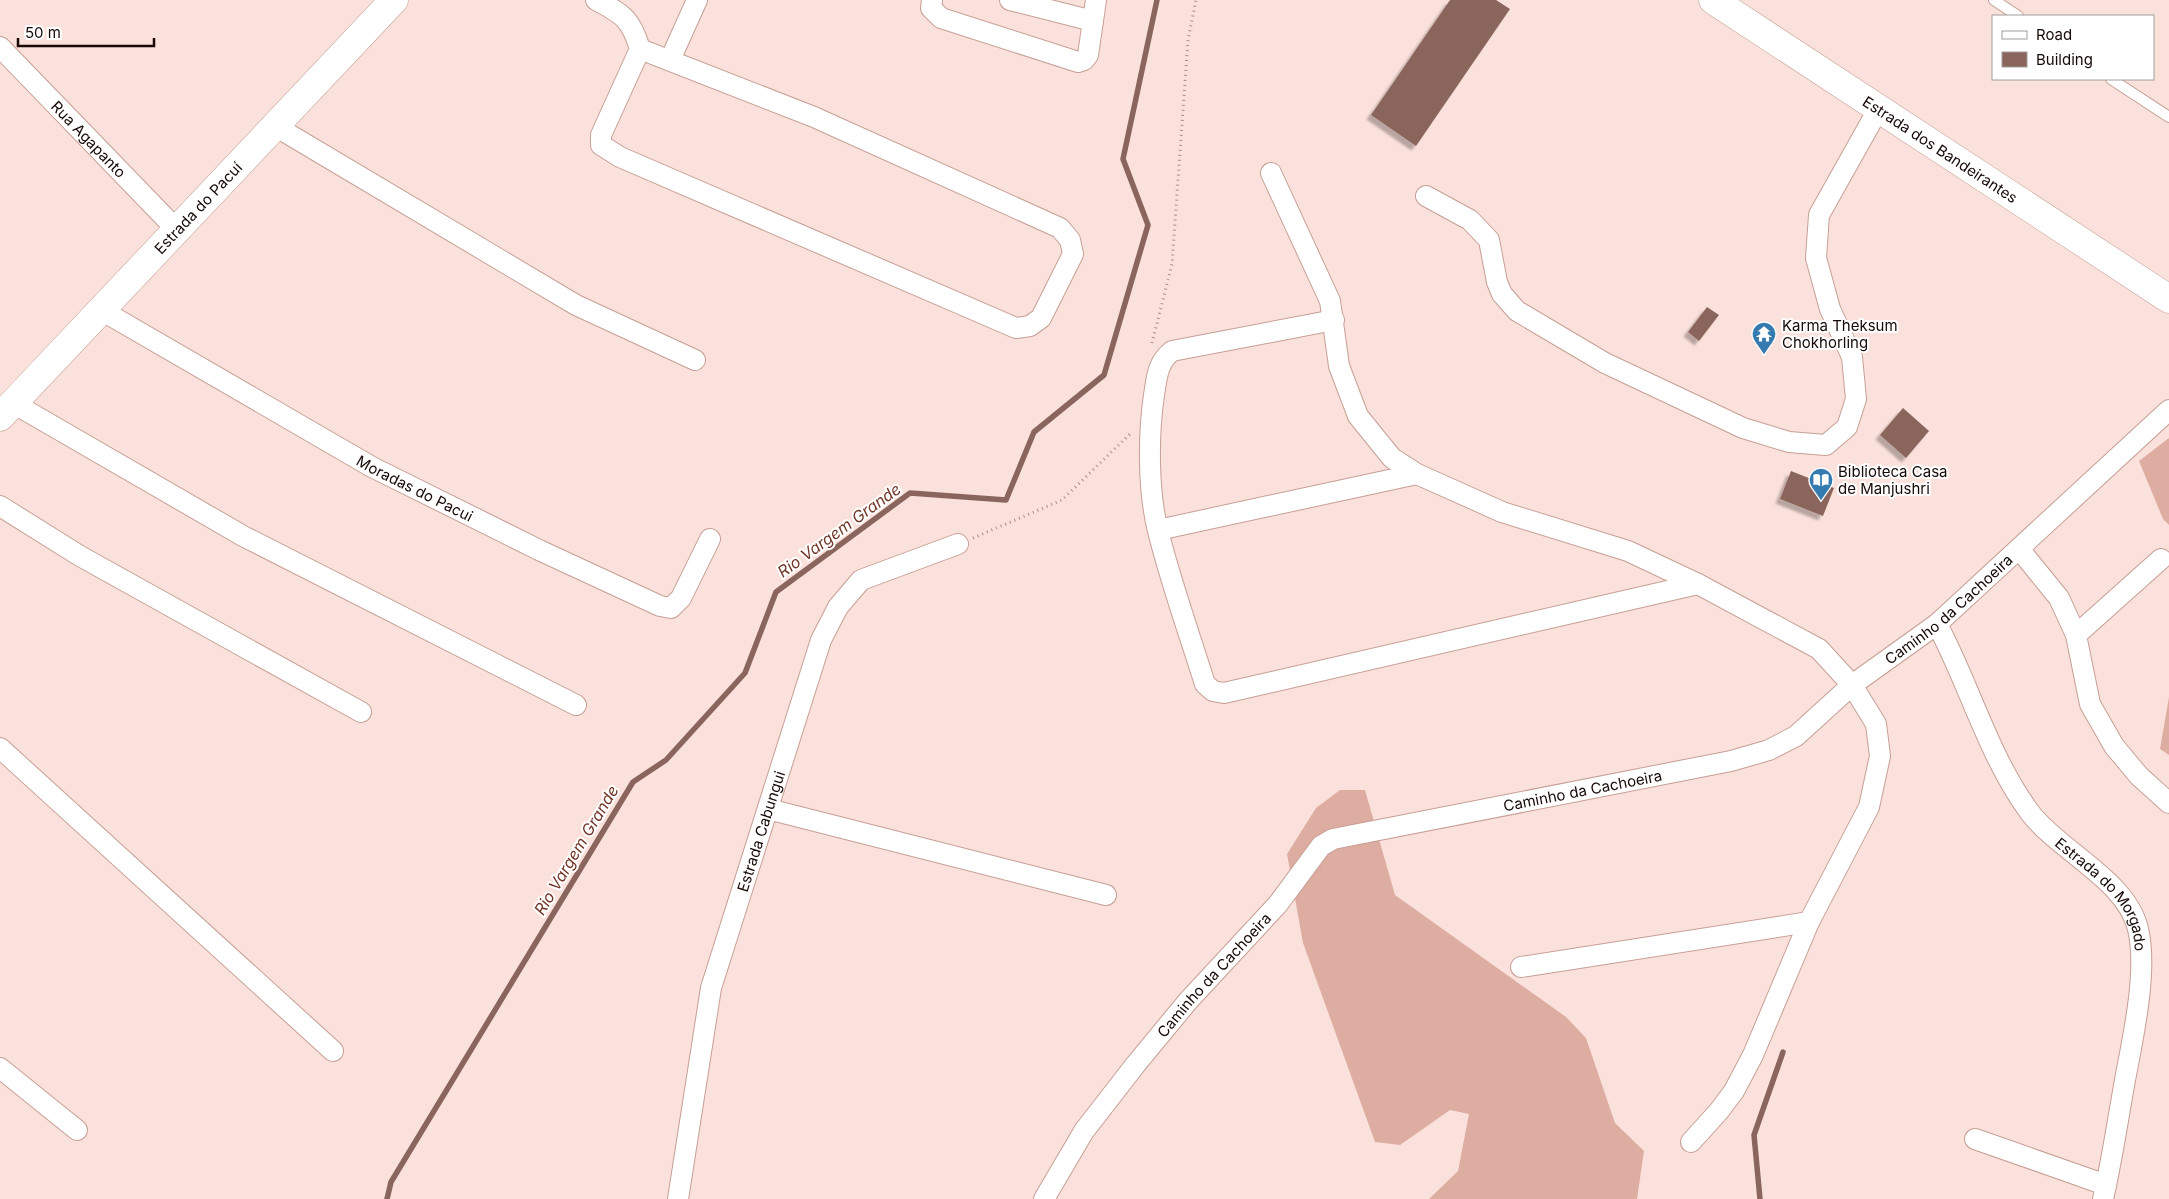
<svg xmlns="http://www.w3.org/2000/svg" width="2169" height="1199" viewBox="0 0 2169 1199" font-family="Inter,sans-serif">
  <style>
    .forest { fill: #deada1 }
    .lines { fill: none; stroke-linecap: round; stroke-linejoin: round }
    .stream { stroke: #8a655d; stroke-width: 5.5 }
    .building { fill: #8a655c; filter: url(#shadow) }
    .lane-casing { stroke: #c69f95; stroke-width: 12 }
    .street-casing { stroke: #c69f95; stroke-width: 22 }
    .secondary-casing { stroke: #c69f95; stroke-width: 29 }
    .path { stroke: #a5908b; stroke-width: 3; stroke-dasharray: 1 4; stroke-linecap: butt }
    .lane { stroke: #fff; stroke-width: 10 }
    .street { stroke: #fff; stroke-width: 20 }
    .secondary { stroke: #fff; stroke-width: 28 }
    .labels { text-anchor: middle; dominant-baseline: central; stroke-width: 4; stroke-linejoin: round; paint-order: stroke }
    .street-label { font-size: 15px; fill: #160906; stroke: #fff }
    .poi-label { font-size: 15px; fill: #160906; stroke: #fff; text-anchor: start }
    .water-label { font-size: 16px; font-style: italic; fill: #713527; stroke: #fff }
  </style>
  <defs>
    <filter id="shadow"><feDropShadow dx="-4.5" dy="4.5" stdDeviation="1" flood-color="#0004"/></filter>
  </defs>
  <rect width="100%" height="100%" fill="#fbe1db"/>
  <g class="forest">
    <path d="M2169,438V525L2163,519L2139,461Z"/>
    <path d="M2169,697V755L2160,749Z"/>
    <path d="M1340,790H1365L1395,895L1566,1017L1586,1038L1615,1123L1644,1151L1637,1199H1429L1458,1171L1469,1114L1450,1110L1400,1145L1375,1142L1303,943L1287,854L1316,808Z"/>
  </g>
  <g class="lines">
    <g class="stream">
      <path d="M387,1199L391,1182L633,782L666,760L745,673L776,592L910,493L1006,500L1034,432L1104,375L1148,225L1123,159L1157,0"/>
      <path d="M1760,1199L1754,1135L1783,1052"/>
    </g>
  </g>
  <g class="building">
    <path d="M1450,0H1496L1510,9L1416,146L1371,115Z"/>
    <path d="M1707,307L1719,315L1699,341L1688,332Z"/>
    <path d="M1903,408L1929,431L1906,458L1880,435Z"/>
    <path d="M1791,471L1834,488L1823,516L1780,499Z"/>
  </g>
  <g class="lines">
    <defs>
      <g id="lane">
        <path d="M1994,0L2018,16"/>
        <path d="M2111,79L2169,117"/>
      </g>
      <g id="street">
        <path d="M596,0C623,14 631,19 640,49L601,135V145L620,157L1016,328L1030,326L1041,318L1073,254L1070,240L1060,228L814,117L640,49"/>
        <path d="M932,0L931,8L941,18L1078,62L1084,60L1088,55L1096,0"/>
        <path d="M1010,0L1093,21"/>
        <path id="s1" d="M0,47L177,230"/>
        <path d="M670,60L697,0"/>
        <path d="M275,126L576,305L695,360"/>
        <path d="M1271,173L1330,301L1339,366L1358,416L1392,458L1417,474L1502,512L1628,551L1698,584L1819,649L1852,685L1876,724L1880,756L1869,807L1809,922L1753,1055L1734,1091L1719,1111L1691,1142"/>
        <path d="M1426,196L1470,220L1489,240L1497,282L1502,294L1517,311L1605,363L1743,428L1789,442L1826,445L1847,427L1856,399L1852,357L1830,309L1816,258L1819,215L1879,108"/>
        <path id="s2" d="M101,310L372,467L539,550L660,606L671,608L681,598L710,539"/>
        <path d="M1334,320L1172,351C1157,363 1157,377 1154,395C1148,436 1148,491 1158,531C1171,583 1189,633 1205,684L1213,691L1224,693L1698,584"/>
        <path d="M13,403L243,536L576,705"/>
        <path d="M0,506L80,556L361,712"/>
        <path d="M1158,530L1417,474"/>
        <path d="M2020,550L2059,598L2076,635L2090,704L2114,746L2139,776L2169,803"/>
        <path id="s3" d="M1937,624C1970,686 1989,758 2031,814C2061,852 2127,881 2138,929C2148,971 2133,1037 2125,1080C2118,1119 2112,1160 2103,1199"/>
        <path d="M2076,635L2161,559"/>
        <path d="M0,748L333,1051"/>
        <path d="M768,809L1106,895"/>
        <path d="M1521,967L1809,922"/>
        <path d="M0,1068L77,1130"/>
        <path d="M1975,1139L2106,1185"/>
        <path id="s4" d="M678,1199L711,988L821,640L838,607L861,580L958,544"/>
        <path id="s5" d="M1044,1199L1084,1131L1136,1064L1188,1001L1278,904L1321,846L1333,839L1731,761L1769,750L1796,736L1852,685L1937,624L2169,410"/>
      </g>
      <g id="secondary">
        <path id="s6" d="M1713,0L2169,299"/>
        <path id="s7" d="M0,417L394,0"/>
      </g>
    </defs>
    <use href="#lane" class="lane-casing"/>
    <use href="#street" class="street-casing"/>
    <use href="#secondary" class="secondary-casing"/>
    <g class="path">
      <path d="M1152,343L1172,264L1188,40L1196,0"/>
      <path d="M973,538L1062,500L1130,434"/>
    </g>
    <use href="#lane" class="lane"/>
    <use href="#street" class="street"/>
    <use href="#secondary" class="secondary"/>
  </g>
  <defs>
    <symbol id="temple-pin" viewBox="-11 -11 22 30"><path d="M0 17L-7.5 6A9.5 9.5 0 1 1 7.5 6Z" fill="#357bb0" stroke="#fff"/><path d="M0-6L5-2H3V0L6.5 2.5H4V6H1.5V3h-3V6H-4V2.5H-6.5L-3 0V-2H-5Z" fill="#fff"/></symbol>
    <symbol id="library-pin" viewBox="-11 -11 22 30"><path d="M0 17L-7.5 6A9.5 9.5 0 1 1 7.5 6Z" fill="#357bb0" stroke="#fff"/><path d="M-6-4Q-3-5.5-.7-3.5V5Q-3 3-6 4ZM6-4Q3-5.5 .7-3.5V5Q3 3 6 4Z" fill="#fff"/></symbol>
  </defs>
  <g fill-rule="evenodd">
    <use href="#temple-pin" x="1750" y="320" width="28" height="38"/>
    <use href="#library-pin" x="1807" y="466" width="28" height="38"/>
  </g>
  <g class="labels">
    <g class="street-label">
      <text stroke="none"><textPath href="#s1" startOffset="128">Rua Agapanto</textPath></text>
      <text stroke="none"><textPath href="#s6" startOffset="272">Estrada dos Bandeirantes</textPath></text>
      <text stroke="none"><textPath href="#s7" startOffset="288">Estrada do Pacuí</textPath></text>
      <text stroke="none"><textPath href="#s2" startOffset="361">Moradas do Pacui</textPath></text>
      <text stroke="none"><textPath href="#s5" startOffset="1138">Caminho da Cachoeira</textPath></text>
      <text stroke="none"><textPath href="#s5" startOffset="718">Caminho da Cachoeira</textPath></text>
      <text stroke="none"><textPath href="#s4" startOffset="378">Estrada Cabungui</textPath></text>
      <text stroke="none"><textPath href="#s3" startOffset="322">Estrada do Morgado</textPath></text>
      <text stroke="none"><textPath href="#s5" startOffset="282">Caminho da Cachoeira</textPath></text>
    </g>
    <g class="poi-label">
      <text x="1782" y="325">Karma Theksum<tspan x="1782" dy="17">Chokhorling</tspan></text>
      <text x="1838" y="471">Biblioteca Casa<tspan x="1838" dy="17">de Manjushri</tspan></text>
    </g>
    <g class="water-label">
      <text transform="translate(839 530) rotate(-36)">Rio Vargem Grande</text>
      <text transform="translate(576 850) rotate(-59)">Rio Vargem Grande</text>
    </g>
  </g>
  <rect x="1992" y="15" width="162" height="65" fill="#ffffff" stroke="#a29d9b"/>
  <rect x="2002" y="31" width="25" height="8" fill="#ffffff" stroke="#a29d9b"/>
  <text x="2036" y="40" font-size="15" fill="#160906">Road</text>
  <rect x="2002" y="52" width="25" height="15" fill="#8a655c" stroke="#a29d9b"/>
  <text x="2036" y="65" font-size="15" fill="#160906">Building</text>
  <path d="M18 38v8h136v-8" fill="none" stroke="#160906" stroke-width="2.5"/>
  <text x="25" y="38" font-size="15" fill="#160906" stroke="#ffffff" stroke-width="4" paint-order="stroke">50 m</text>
</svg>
